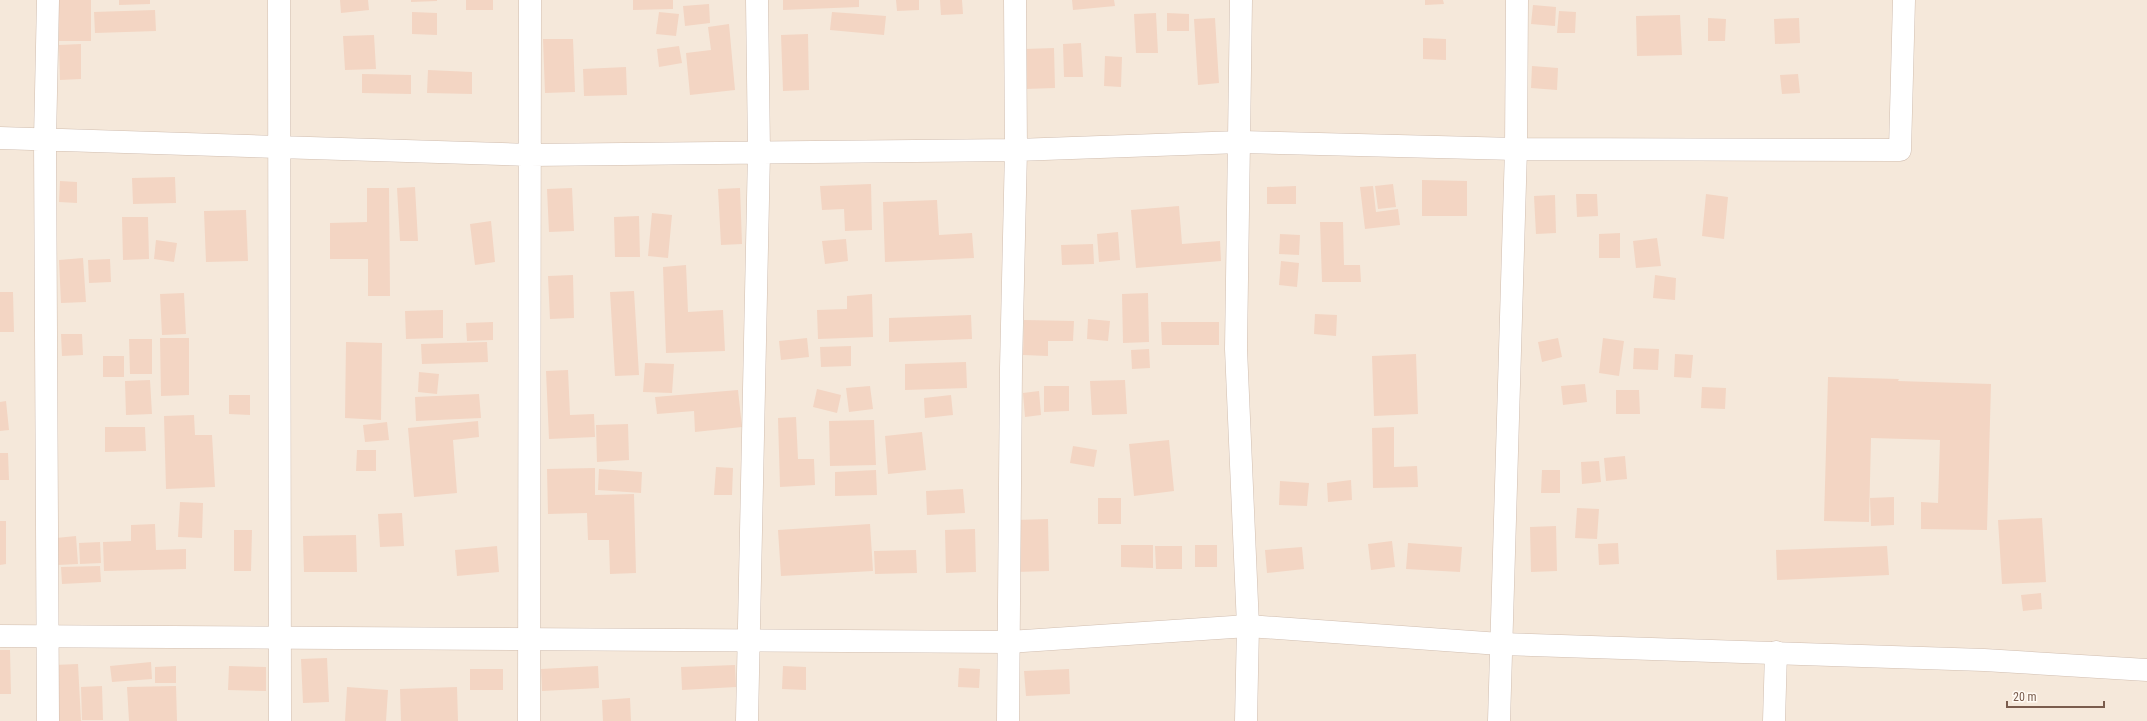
<svg xmlns="http://www.w3.org/2000/svg" width="2147" height="721" font-family="'Roboto Condensed',sans-serif">
  <rect width="100%" height="100%" fill="#fdf6ec"/>
  <!-- residential -->
  <path fill="#f5e8da" d="M0 0H2147V721H0Z"/>
  <!-- building -->
  <path fill="#f3d5c3" d="M59 0H91V41H59Z
    M119 0H150V4L119 5Z
    M340 0H368L369 10 341 13Z
    M411 0H437V1L411 2Z
    M466 0H493V10H466Z
    M633 0H673V9L633 10Z
    M783 0H859V7L783 10Z
    M896 0H919V10L897 11Z
    M940 0H962L963 14 941 15Z
    M1072 0H1114L1115 6 1073 10Z
    M1425 0H1443L1444 4 1425 5Z
    M709 4 710 23 685 26 683 6Z
    M1533 5 1556 7 1555 26 1531 24Z
    M155 10 156 31 95 33 94 12Z
    M1559 11 1576 12 1575 33H1557Z
    M412 12 437 13V35L412 34Z
    M659 12 679 14 676 36 656 34Z
    M832 12 886 16 884 35 830 30Z
    M1156 13 1158 53H1136L1134 14Z
    M1167 13 1189 14V31H1167Z
    M1680 15 1682 55 1637 56 1636 16Z
    M1215 18 1219 83 1198 85 1194 19Z
    M1708 18 1726 19 1725 41H1708Z
    M1799 18 1800 43 1775 44 1774 19Z
    M729 24 735 90 690 95 686 53 711 50 708 27Z
    M808 34 809 90 783 91 781 35Z
    M374 35 376 69 345 70 343 36Z
    M1423 38 1446 39V60L1423 59Z
    M543 39H573L575 92 545 93Z
    M1081 43 1083 77H1064L1063 44Z
    M81 44V79L60 80 59 45Z
    M679 46 682 63 659 67 657 49Z
    M1054 48 1055 88 1025 89 1024 49Z
    M1105 56 1122 57 1121 87 1104 86Z
    M1532 66 1558 68 1557 90 1531 88Z
    M626 67 627 95 584 96 583 69Z
    M428 70 472 72V94L427 93Z
    M362 74 411 75V94L362 93Z
    M1798 74 1800 93 1782 94 1780 75Z
    M175 177 176 203 133 204 132 178Z
    M1422 180 1467 181V216H1422Z
    M60 181 77 182V203L59 202Z
    M871 184 872 230 845 231 844 209 822 210 820 186Z
    M1393 184 1396 207 1378 209 1375 186Z
    M1296 186V204H1267V187Z
    M1373 186 1376 212 1398 209 1400 225 1365 229 1360 187Z
    M415 187 418 241H400L397 188Z
    M367 188H389L390 296H368V259H330V223L367 222Z
    M572 188 574 231 549 232 547 189Z
    M740 188 742 244 721 245 718 189Z
    M1576 194H1597L1598 216 1577 217Z
    M1706 194 1728 197 1724 239 1702 236Z
    M1555 195 1556 233 1536 234 1534 196Z
    M937 200 939 235 972 233 974 258 885 262 883 202Z
    M1179 206 1182 244 1220 241 1221 261 1136 268 1131 210Z
    M246 210 248 261 206 262 204 211Z
    M652 213 672 215 668 258 648 256Z
    M639 216 640 257H615L614 217Z
    M122 217H148L149 259 123 260Z
    M491 221 495 262 475 265 470 224Z
    M1320 222H1343L1344 265H1360L1361 282H1322Z
    M1118 232 1120 260 1099 262 1097 234Z
    M1620 233V258H1599V234Z
    M1280 234 1300 235 1299 255 1279 254Z
    M1657 238 1661 266 1636 268 1633 241Z
    M846 239 848 261 825 264 822 241Z
    M156 240 177 243 174 262 154 259Z
    M1093 244 1094 264 1062 265 1061 245Z
    M83 258 86 302 61 303 59 260Z
    M110 259 111 282 89 283 88 260Z
    M1281 261 1299 263 1297 287 1279 285Z
    M686 265 688 312 723 310 725 351 666 353 663 267Z
    M573 275 574 318 550 319 548 276Z
    M1655 275 1676 278 1675 300 1653 298Z
    M634 291 639 375 615 376 610 292Z
    M0 292H13L14 332H0Z
    M184 293 186 334 162 335 160 294Z
    M1148 293 1149 342 1123 343 1122 294Z
    M872 294 873 337 818 339 817 310 847 309V296Z
    M443 310V338L406 339 405 311Z
    M1315 314 1337 315 1336 336 1314 334Z
    M971 315 972 339 889 342V318Z
    M1088 319 1110 321 1108 341 1087 339Z
    M1024 320 1074 321 1073 341H1048V356L1023 355Z
    M493 322V340L467 341 466 323Z
    M1161 322H1219V345H1162Z
    M61 334H82L83 355 62 356Z
    M160 338H189V395L161 396Z
    M807 338 809 357 781 360 779 341Z
    M1558 338 1562 357 1542 362 1538 342Z
    M1603 338 1624 341 1619 376 1599 373Z
    M129 339H152V374H130Z
    M346 342 382 343 381 420 345 418Z
    M487 342 488 362 422 364 421 344Z
    M851 346V366L821 367 820 347Z
    M1634 348 1659 349 1658 370 1633 369Z
    M1149 349 1150 368 1132 369 1131 350Z
    M1416 354 1418 414 1374 416 1372 356Z
    M1675 354 1693 355 1691 378 1674 377Z
    M103 356H124V377H103Z
    M966 362 967 388 905 390V364Z
    M645 363 674 364 672 393 643 392Z
    M568 370 570 415 594 414 595 437 549 439 546 371Z
    M419 372 439 374 437 394 418 392Z
    M1828 377 1899 379 1898 381 1991 384 1987 530 1921 529V502L1938 503 1940 440 1871 438 1869 522 1824 521Z
    M150 380 152 414 126 415 125 381Z
    M1125 380 1127 414 1092 415 1090 381Z
    M1585 384 1587 402 1563 405 1561 386Z
    M870 386 873 409 849 412 846 388Z
    M1044 386H1069V411L1044 412Z
    M1702 387 1726 388 1725 409 1701 408Z
    M817 389 841 395 837 413 813 407Z
    M738 390 742 427 695 432 694 411 657 414 655 397Z
    M1616 390H1639L1640 414H1616Z
    M1039 391 1041 415 1025 417 1023 393Z
    M479 394 481 418 416 421 415 397Z
    M229 395H250V415L229 414Z
    M951 395 953 415 925 418 924 398Z
    M6 401 9 430 0 431V402Z
    M194 415 195 435H212L215 487 166 489 164 416Z
    M796 417 798 459H814L815 485 780 487 778 418Z
    M874 420 876 465 830 466 829 421Z
    M478 421 479 437 453 440 457 493 414 497 408 428Z
    M387 422 389 440 365 442 363 425Z
    M628 424 629 460 597 462 596 425Z
    M105 427H145L146 451 105 452Z
    M1394 427V467L1417 466 1418 487 1373 488 1372 428Z
    M922 432 926 470 888 474 885 436Z
    M1169 440 1174 491 1134 496 1129 444Z
    M1073 446 1097 450 1094 467 1070 463Z
    M357 450H376V471H356Z
    M0 453H8L9 480H0Z
    M1625 456 1627 479 1606 481 1604 458Z
    M1599 461 1601 482 1582 484 1581 462Z
    M716 467 733 468 732 495H714Z
    M595 468V495L634 494 636 573 610 574 609 540H588L587 513 548 514 547 469Z
    M599 469 642 472 641 493 598 490Z
    M876 470 877 495 835 496V472Z
    M1542 470H1560V493H1541Z
    M1351 480 1352 500 1328 502 1327 483Z
    M1280 481 1309 483 1307 506 1279 505Z
    M963 489 965 513 927 515 926 491Z
    M1894 497V525L1871 526 1870 498Z
    M1098 498H1121V524H1098Z
    M180 502 203 503 202 538 178 537Z
    M1577 508 1599 509 1597 539 1575 538Z
    M402 513 404 546 380 547 378 514Z
    M2042 518 2046 582 2002 584 1998 520Z
    M1048 519 1049 571 1016 572 1015 520Z
    M0 521H6V564L0 565Z
    M155 524 156 550 186 549V569L104 571 103 542 131 541V525Z
    M870 524 873 571 781 576 778 530Z
    M1556 526 1557 571 1531 572 1530 527Z
    M975 529 976 572 946 573 945 530Z
    M234 530H252L251 571H234Z
    M356 535 357 572H304L303 536Z
    M76 536 78 564 58 565 56 538Z
    M1392 541 1395 567 1371 570 1368 544Z
    M100 542 101 563 80 564 79 543Z
    M1408 543 1462 547 1460 572 1406 569Z
    M1618 543 1619 564 1599 565 1598 544Z
    M1121 545H1153V568L1121 567Z
    M1195 545H1217V567H1195Z
    M497 546 499 572 457 576 455 550Z
    M1155 546H1182V569H1156Z
    M1887 546 1889 575 1777 580 1776 550Z
    M1302 547 1304 569 1267 573 1265 550Z
    M916 550 917 573 875 574 874 551Z
    M100 566 101 582 62 584 61 567Z
    M2041 593 2042 609 2023 611 2021 595Z
    M0 650H10L11 694H0Z
    M327 658 329 702 303 703 301 659Z
    M151 662 152 679 112 682 110 666Z
    M78 664 81 721H56L54 665Z
    M735 665 736 687 682 690 681 667Z
    M176 666V683H155V667Z
    M229 666 266 667V691L228 690Z
    M598 666 599 688 542 691 541 669Z
    M783 666 806 667V690L782 689Z
    M959 668 980 669 979 688 958 687Z
    M470 669H503V690H470Z
    M1069 669 1070 694 1026 696 1024 671Z
    M102 686 103 720H82L81 687Z
    M176 686 177 721H129L127 687Z
    M347 687 388 690 386 721H345Z
    M457 687 458 721H401L400 689Z
    M630 698 631 721H603L602 700Z"/>
  <g fill="none" stroke-linecap="round" stroke-linejoin="round">
    <defs>
      <path id="minor" d="M279 0 280 721
        M1241 0 1236 349 1248 626 1246 721
        M0 138 530 155 1016 150 1240 142 1516 149 1900 150 1904 0
        M48 721 45 139 48 0
        M529 721 530 0
        M747 721 759 152 757 0
        M1008 721 1011 368 1016 150 1015 0
        M1499 721 1516 149 1517 0
        M1774 721 1776 652"/>
      <path id="tertiary" d="M0 636 1010 642 1248 626 1500 644 1984 660 2147 670"/>
    </defs>
    <!-- minor casing -->
    <use href="#minor" stroke="#d1beb0" stroke-width="23"/>
    <!-- tertiary casing -->
    <use href="#tertiary" stroke="#d1beb0" stroke-width="23"/>
    <!-- minor -->
    <use href="#minor" stroke="#fff" stroke-width="22"/>
    <!-- tertiary -->
    <use href="#tertiary" stroke="#fff" stroke-width="22"/>
  </g>
  <!-- scale -->
  <path d="M2007 701v6h97v-6" fill="none" stroke="#7a5c4d" stroke-width="2"/>
  <text x="2013" y="701" font-size="12" fill="#7a5c4d" stroke="#fffaf3" stroke-width="3" paint-order="stroke">20 m</text>
</svg>
